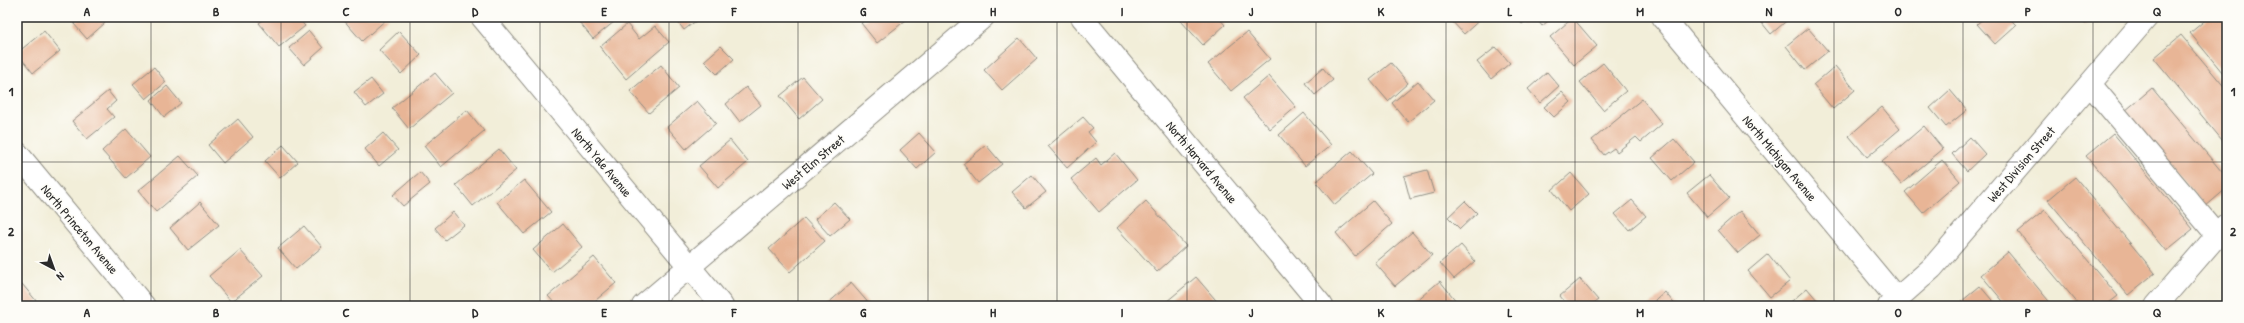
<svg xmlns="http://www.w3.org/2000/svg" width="2244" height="323" font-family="'Patrick Hand',sans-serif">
  <rect width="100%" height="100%" fill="#fdfcf7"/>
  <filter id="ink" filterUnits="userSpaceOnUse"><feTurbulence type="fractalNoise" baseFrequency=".025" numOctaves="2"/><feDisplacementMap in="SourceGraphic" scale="8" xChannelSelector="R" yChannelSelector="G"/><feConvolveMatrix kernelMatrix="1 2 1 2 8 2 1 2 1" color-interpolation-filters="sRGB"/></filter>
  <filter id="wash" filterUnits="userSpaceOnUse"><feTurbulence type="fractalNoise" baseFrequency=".012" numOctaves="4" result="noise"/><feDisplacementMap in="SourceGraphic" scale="16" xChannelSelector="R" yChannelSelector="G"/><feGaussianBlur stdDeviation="0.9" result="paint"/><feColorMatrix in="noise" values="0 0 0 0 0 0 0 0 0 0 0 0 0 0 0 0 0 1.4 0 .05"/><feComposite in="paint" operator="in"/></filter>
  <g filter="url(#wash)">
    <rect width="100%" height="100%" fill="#f2eed9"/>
    <g id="blocks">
      <!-- building -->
      <path fill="#e8b596" d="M81 17H99L105 23 87 39 74 24Z
        M267 17H297L305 26 279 47 259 23Z
        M341 17H389L362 41Z
        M575 17H620L593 39Z
        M674 17H701L684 30Z
        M869 17H904L906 20 877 43 861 23Z
        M1184 17H1218L1225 25 1203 45 1180 20Z
        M1448 17H1483L1464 34Z
        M1516 17H1530L1522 24Z
        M1535 17H1553L1542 26Z
        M1757 17H1791L1771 34Z
        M1821 17H1832L1826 22Z
        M1985 17H2008L2016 25 1995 44 1977 24Z
        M2079 17H2094L2085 24Z
        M2209 17H2222L2227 23V78L2190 33Z
        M1573 18 1597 46 1574 65 1550 37Z
        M627 24 639 39 655 26 669 42 626 79 600 47Z
        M1808 28 1828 51 1805 70 1786 46Z
        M44 31 60 51 33 73 17 53Z
        M309 31 323 48 304 65 289 48Z
        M399 31 421 55 401 74 379 50Z
        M1247 32 1270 59 1231 91 1208 64Z
        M2181 35 2227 90V146L2154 58Z
        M1019 38 1037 59 1002 90 984 70Z
        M721 46 734 59 717 74 704 61Z
        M1496 47 1510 63 1491 79 1477 62Z
        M1391 63 1408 83 1388 101 1370 80Z
        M1603 63 1626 91 1603 110 1580 82Z
        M661 65 679 88 649 113 630 91Z
        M1835 66 1855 90 1833 109 1813 85Z
        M154 67 166 82 146 99 133 84Z
        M1323 68 1333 80 1315 95 1305 83Z
        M1547 72 1559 86 1540 103 1528 89Z
        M435 73 452 93 409 129 392 108Z
        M1269 76 1296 107 1270 129 1243 98Z
        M803 77 822 99 799 119 780 96Z
        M371 79 383 94 366 107 354 92Z
        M1418 81 1434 100 1408 122 1392 103Z
        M167 86 181 103 164 117 151 100Z
        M746 87 761 105 740 122 726 104Z
        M2152 88 2227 178V188L2205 207 2125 111Z
        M1950 90 1967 110 1946 127 1930 108Z
        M108 91 116 101 107 109 114 117 87 139 72 121Z
        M1562 92 1571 102 1554 117 1544 107Z
        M1642 99 1662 124 1641 142 1636 137 1617 152 1614 148 1604 155 1592 140Z
        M697 101 716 123 686 149 667 127Z
        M1882 107 1900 129 1867 157 1849 136Z
        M467 110 484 131 441 167 424 146Z
        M1304 113 1331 145 1305 166 1279 135Z
        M1083 117 1093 128 1088 132 1096 142 1067 168 1048 146Z
        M238 119 253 137 223 163 208 145Z
        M1924 126 1943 149 1901 184 1882 162Z
        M126 129 150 157 126 178 102 151Z
        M383 133 398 150 379 166 365 149Z
        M919 133 936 152 917 169 900 150Z
        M2113 133 2193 229 2166 251 2086 156Z
        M1970 137 1985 154 1967 171 1952 154Z
        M1674 139 1694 162 1672 181 1652 158Z
        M730 140 748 162 718 188 699 166Z
        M283 145 298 162 280 178 265 161Z
        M986 145 1002 164 978 183 963 164Z
        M499 149 516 170 473 206 456 185Z
        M1352 151 1372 174 1335 205 1316 182Z
        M1115 153 1137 180 1099 212 1071 179 1096 158 1101 165Z
        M180 156 198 176 156 212 138 191Z
        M1942 160 1960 181 1923 213 1905 192Z
        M1427 170 1434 193 1410 199 1404 176Z
        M420 172 430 184 403 206 393 195Z
        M1571 173 1589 194 1569 211 1552 190Z
        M1032 175 1046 192 1026 208 1012 192Z
        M1709 175 1729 198 1707 217 1687 193Z
        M2075 177 2155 273 2128 295 2048 200Z
        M524 180 551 212 524 234 497 202Z
        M1632 200 1646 216 1629 230 1615 214Z
        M1146 201 1186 246 1157 272 1117 228Z
        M1373 201 1392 224 1355 256 1336 233Z
        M1465 201 1477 213 1460 229 1448 217Z
        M200 202 219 225 188 250 170 228Z
        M834 202 850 219 830 236 815 219Z
        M2045 210 2118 296 2105 306H2080L2018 232Z
        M1740 211 1760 235 1738 253 1718 230Z
        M453 212 464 225 445 240 435 228Z
        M804 218 825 241 790 272 769 249Z
        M563 224 582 247 552 272 533 250Z
        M304 226 322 247 296 269 278 248Z
        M1412 232 1432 255 1395 286 1375 263Z
        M1461 245 1475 261 1454 279 1440 263Z
        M240 250 263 276 231 302 209 276Z
        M2008 252 2053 306H2007L1981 275Z
        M1768 254 1790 281 1770 297 1748 271Z
        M594 257 616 283 589 306H557L548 296Z
        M1196 277 1221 306H1170L1166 302Z
        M1580 279 1598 300 1590 306H1568L1560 296Z
        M1440 281 1457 302 1452 306H1410Z
        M851 283 871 306H825Z
        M22 284 38 303 35 306H17V287Z
        M1980 286 1997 306H1956Z
        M1807 288 1822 306H1786Z
        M1665 292 1676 306H1649Z"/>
    </g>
  </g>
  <g filter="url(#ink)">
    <use href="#blocks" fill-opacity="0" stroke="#8e8c82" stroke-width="1"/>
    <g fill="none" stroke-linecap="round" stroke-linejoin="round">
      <defs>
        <path id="minor" d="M482 17 722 306
          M1082 17 1322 306
          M1663 17 1897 299
          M2090 84 2217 235
          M17 153 144 306
          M643 306 983 17
          M1889 306 1932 268 2147 17
          M2156 306 2226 225"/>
      </defs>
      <!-- minor casing -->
      <use href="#minor" stroke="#8e8c82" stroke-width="24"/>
      <!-- minor -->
      <use href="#minor" stroke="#fff" stroke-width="22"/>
    </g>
  </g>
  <!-- grid -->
  <path fill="none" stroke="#2b2b2b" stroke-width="1" stroke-opacity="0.55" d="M151 17V306M281 17V306M410 17V306M540 17V306M669 17V306M798 17V306M928 17V306M1057 17V306M1187 17V306M1316 17V306M1446 17V306M1575 17V306M1704 17V306M1834 17V306M1963 17V306M2093 17V306M17 162H2227"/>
  <g text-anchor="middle" stroke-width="3.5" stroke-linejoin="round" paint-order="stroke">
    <!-- street labels -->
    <g font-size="13" fill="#2b2b2b" stroke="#fdfcf7">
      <text transform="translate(1780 158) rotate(50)" y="5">North Michigan Avenue</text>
      <text transform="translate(602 162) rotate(50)" y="5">North Yale Avenue</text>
      <text transform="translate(813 162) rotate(-40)" y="5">West Elm Street</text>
      <text transform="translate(1202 162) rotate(50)" y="5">North Harvard Avenue</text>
      <text transform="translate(2021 164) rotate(-49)" y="5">West Division Street</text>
      <text transform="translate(80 229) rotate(50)" y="5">North Princeton Avenue</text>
    </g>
  </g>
  <!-- margin -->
  <rect width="2244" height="323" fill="none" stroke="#fdfcf7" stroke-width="44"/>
  <!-- north arrow -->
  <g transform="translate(54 269) rotate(139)" stroke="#fdfcf7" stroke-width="3" paint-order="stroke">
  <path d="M0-3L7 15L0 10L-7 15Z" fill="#2b2b2b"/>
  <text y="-6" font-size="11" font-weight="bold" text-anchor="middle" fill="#2b2b2b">N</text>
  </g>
  <rect x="22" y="22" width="2200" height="279" fill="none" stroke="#2b2b2b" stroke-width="1.5"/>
  <g font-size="13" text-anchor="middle" font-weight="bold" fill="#2b2b2b">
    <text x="87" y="16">A</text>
    <text x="216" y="16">B</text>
    <text x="346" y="16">C</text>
    <text x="475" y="16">D</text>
    <text x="604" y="16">E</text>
    <text x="734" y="16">F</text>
    <text x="863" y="16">G</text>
    <text x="993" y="16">H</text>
    <text x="1122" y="16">I</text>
    <text x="1251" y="16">J</text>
    <text x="1381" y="16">K</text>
    <text x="1510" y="16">L</text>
    <text x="1640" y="16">M</text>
    <text x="1769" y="16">N</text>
    <text x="1898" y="16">O</text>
    <text x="2028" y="16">P</text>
    <text x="2157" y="16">Q</text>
    <text x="11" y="96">1</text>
    <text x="2233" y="96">1</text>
    <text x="11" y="236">2</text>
    <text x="2233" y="236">2</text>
    <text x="87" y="317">A</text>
    <text x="216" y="317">B</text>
    <text x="346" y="317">C</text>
    <text x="475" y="317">D</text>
    <text x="604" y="317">E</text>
    <text x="734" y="317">F</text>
    <text x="863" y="317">G</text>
    <text x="993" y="317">H</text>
    <text x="1122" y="317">I</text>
    <text x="1251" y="317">J</text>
    <text x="1381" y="317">K</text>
    <text x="1510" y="317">L</text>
    <text x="1640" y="317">M</text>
    <text x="1769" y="317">N</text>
    <text x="1898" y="317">O</text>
    <text x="2028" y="317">P</text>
    <text x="2157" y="317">Q</text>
  </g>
</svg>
